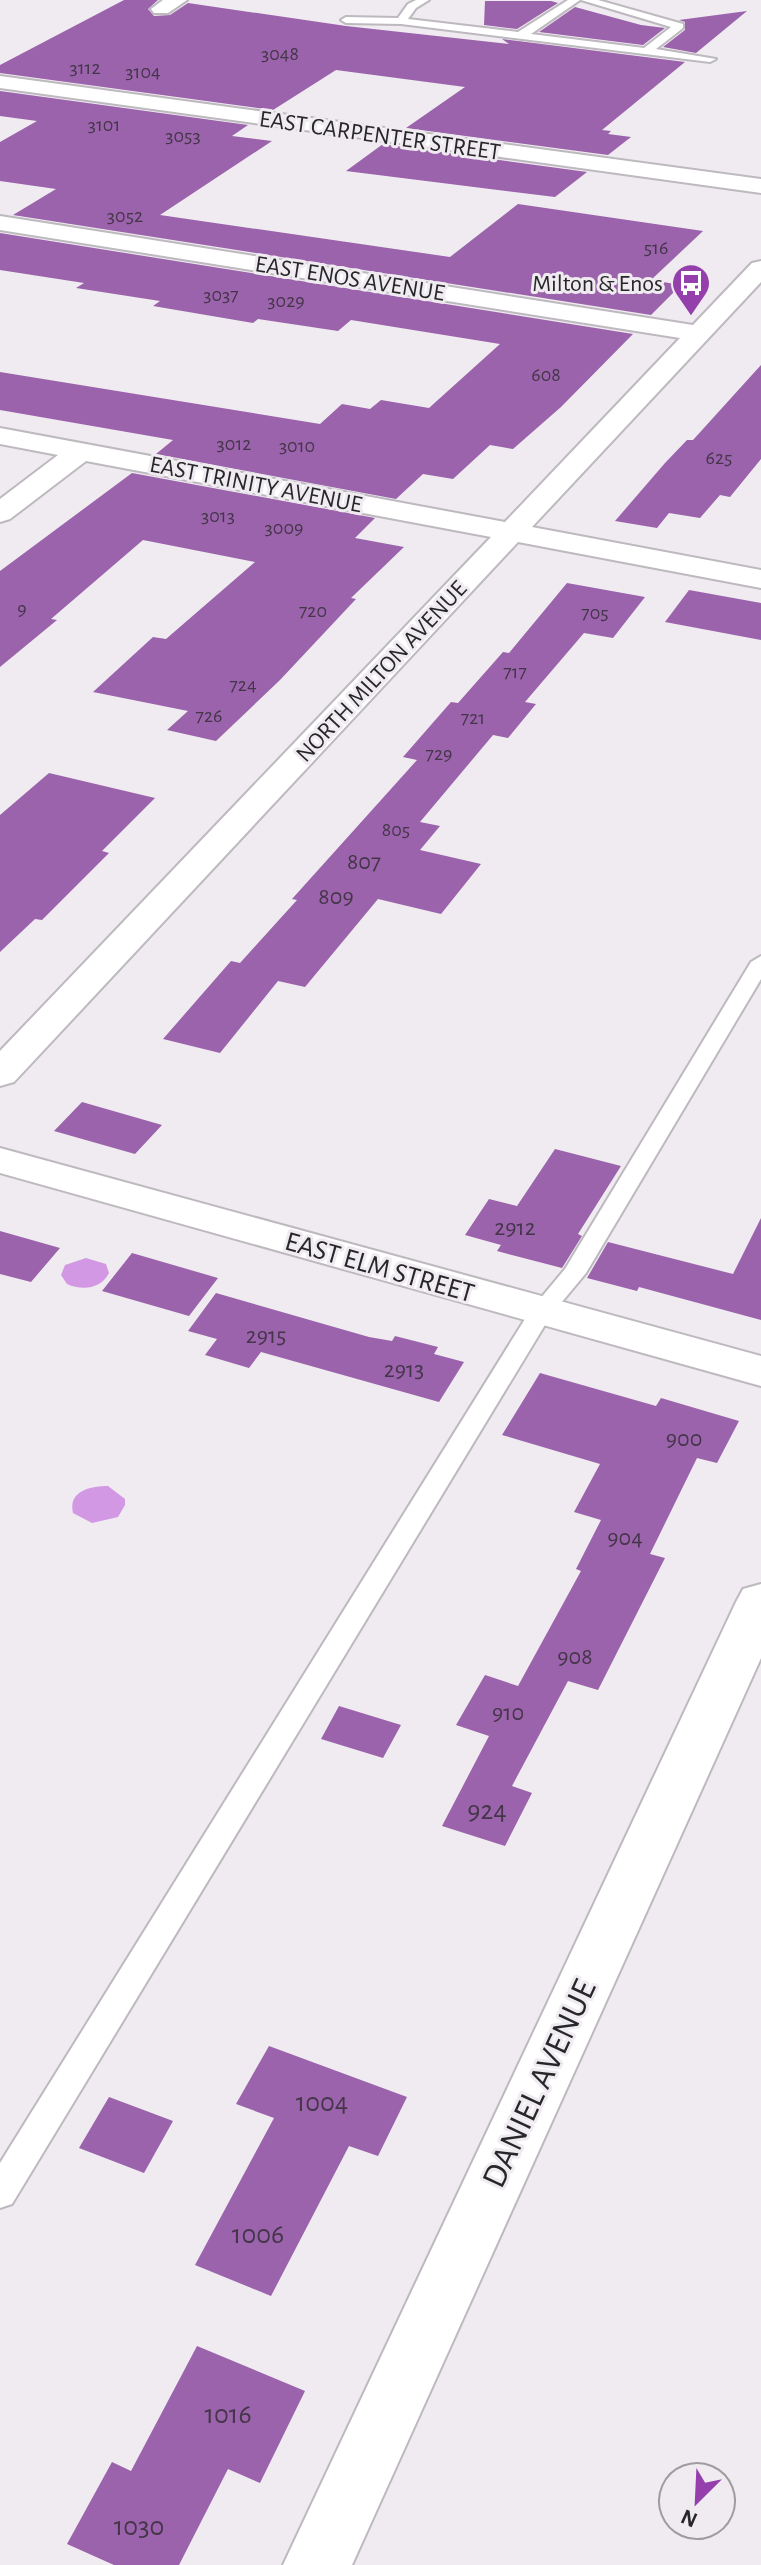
<svg xmlns="http://www.w3.org/2000/svg" width="761" height="2565" font-family="'Alegreya Sans',sans-serif">
  <rect width="100%" height="100%" fill="#efebf0"/>
  <!-- water -->
  <path fill="#d298e4" d="M86 1258 106 1264 109 1273C101 1289 82 1291 67 1284L61 1275 65 1265Z
    M108 1486 125 1499V1505L118 1517 92 1523 73 1513C68 1491 90 1486 108 1486Z"/>
  <!-- building -->
  <path fill="#9b63ab" d="M124 0H158L148 9 154 16 170 15 188 3 346 26 509 44 502 39 685 62 602 130 611 131 608 134 631 137 608 155 406 128 465 87 336 70 273 110 0 73V65Z
    M485 1H551L558 3 517 29 484 25Z
    M575 7 641 25 665 28 643 45 539 32Z
    M747 11 696 53 663 47 685 30V22L679 20Z
    M0 91 248 125 232 136 272 141 160 215 450 257 518 204 703 231 651 280 681 285 651 315 13 215 56 189 0 181V142L37 121 0 116Z
    M383 144 587 172 555 197 346 171Z
    M0 233 633 334 561 407 513 449 490 445 453 479 423 474 396 499 156 454 173 440 0 410V372L320 424 342 404 370 409 381 400 429 408 500 344 351 320 338 331 258 319 253 323 153 306 160 301 76 288 84 283 0 270Z
    M761 365V459L730 497 720 495 700 518 669 513 657 528 615 521 665 463 687 440H693Z
    M132 473 375 518 355 538 404 547 351 598 356 599 280 680 216 741 167 730 188 711 93 692 153 637 166 639 255 562 143 540 51 619 57 620 0 667V571Z
    M567 583 645 597 613 638 584 633 525 702 536 704 508 738 493 735 420 822 440 826 420 850 481 864 441 914 378 899 305 987 278 981 220 1053 163 1039 231 961 240 963 297 900 292 899 417 760 403 757 451 702 458 703 503 652 509 653Z
    M689 590 761 603V640L665 622Z
    M49 773 155 798 102 851 109 853 42 920 35 919 0 952V815Z
    M82 1102 162 1125 135 1154 54 1131Z
    M555 1149 621 1166 578 1234 582 1236 562 1268 497 1251 501 1245 465 1235 489 1199 517 1206Z
    M761 1218V1320L639 1287 637 1291 587 1278 608 1242 733 1274Z
    M0 1231 60 1248 31 1282 0 1274Z
    M132 1253 218 1278 189 1316 102 1291Z
    M216 1293 369 1337 392 1341 395 1336 438 1347 434 1354 464 1362 439 1402 261 1352 249 1368 205 1355 217 1339 188 1331Z
    M540 1373 656 1406 661 1398 739 1421 717 1463 697 1458 650 1554 665 1558 598 1690 568 1681 512 1786 532 1793 505 1846 442 1826 489 1736 456 1725 485 1675 518 1686 581 1571 576 1569 601 1520 574 1512 600 1464 502 1435Z
    M339 1706 401 1725 383 1758 321 1739Z
    M269 2046 407 2097 378 2156 349 2146 271 2296 195 2265 274 2118 236 2104Z
    M109 2097 173 2121 144 2173 79 2148Z
    M197 2346 305 2391 260 2483 228 2469 179 2565H114L67 2544 112 2462 131 2471Z"/>
  <g fill="none" stroke-linecap="round" stroke-linejoin="round">
    <defs>
      <path id="service" d="M416 0H429L416 8 408 19 518 32 568 0H580L531 34 644 48 671 27 581 0H598L683 24V28L656 49 716 59 710 62 401 24 346 23 341 20 346 17 398 18 408 4Z
        M761 956V979L586 1273 551 1315 12 2204 0 2208V2163L530 1311 565 1269 751 962Z"/>
      <path id="minor" d="M163 0H187L168 13H154L151 9Z
        M0 76 761 179V193L0 88Z
        M0 216 693 325 752 263 761 261V282L532 527 761 570V588L518 542 14 1082 0 1086V1051L491 537 86 461 10 519 0 522V499L58 455 0 444V428L505 522 680 338 0 230Z
        M0 1148 761 1356V1386L0 1173Z
        M761 1584V1658L352 2565H283L736 1602 743 1589Z"/>
    </defs>
    <!-- service casing -->
    <use href="#service" stroke="#bdb9bf" stroke-width="4"/>
    <!-- minor casing -->
    <use href="#minor" stroke="#bdb9bf" stroke-width="4"/>
    <!-- service -->
    <use href="#service" fill="#fff" fill-rule="evenodd"/>
    <!-- minor -->
    <use href="#minor" fill="#fff" fill-rule="evenodd"/>
  </g>
  <!-- icons -->
  <defs>
    <symbol id="bus-pin" viewBox="-11 -11 22 30"><path d="M0 17L-7.5 6A9.5 9.5 0 1 1 7.5 6Z" fill="#943fac" stroke="#efebf0"/><path d="M-5-6H5V4H4V6H2V4H-2V6H-4V4H-5ZM-3.5-4V0h7V-4ZM-3.5 1.2v1.5H-2V1.2ZM2 1.2v1.5H3.5V1.2Z" fill="#fff"/></symbol>
  </defs>
  <g fill-rule="evenodd">
    <use href="#bus-pin" x="669" y="261" width="44" height="60"/>
  </g>
  <g text-anchor="middle" stroke-width="6" stroke-linejoin="round" paint-order="stroke">
    <!-- far-number labels -->
    <g font-size="20" fill="#443549">
      <text x="280" y="60">3048</text>
      <text x="85" y="74">3112</text>
      <text x="143" y="78">3104</text>
      <text x="104" y="131">3101</text>
      <text x="183" y="142">3053</text>
      <text x="125" y="222">3052</text>
      <text x="656" y="254">516</text>
      <text x="221" y="301">3037</text>
      <text x="286" y="307">3029</text>
      <text x="546" y="381">608</text>
      <text x="234" y="450">3012</text>
      <text x="297" y="452">3010</text>
      <text x="719" y="464">625</text>
      <text x="218" y="522">3013</text>
      <text x="284" y="534">3009</text>
      <text x="22" y="615">9</text>
      <text x="313" y="617">720</text>
      <text x="595" y="619">705</text>
      <text x="515" y="678">717</text>
      <text x="243" y="691">724</text>
      <text x="209" y="722">726</text>
      <text x="473" y="724">721</text>
      <text x="439" y="760">729</text>
      <text x="396" y="836">805</text>
    </g>
    <!-- far-street labels -->
    <g font-size="24" fill="#272628" stroke="#efebf0">
      <text transform="translate(380 135) rotate(8)" y="8">EAST CARPENTER STREET</text>
      <text transform="translate(350 278) rotate(9)" y="8">EAST ENOS AVENUE</text>
      <text transform="translate(256 484) rotate(11)" y="8">EAST TRINITY AVENUE</text>
      <text transform="translate(381 671) rotate(-47)" y="8">NORTH MILTON AVENUE</text>
    </g>
    <!-- far-poi labels -->
    <g font-size="24" fill="#272628" stroke="#efebf0" text-anchor="end">
      <text x="663" y="291">Milton &amp; Enos</text>
    </g>
    <!-- number labels -->
    <g font-size="24" fill="#443549">
      <text x="364" y="869">807</text>
      <text x="336" y="904">809</text>
      <text x="515" y="1235">2912</text>
      <text x="266" y="1343">2915</text>
      <text x="404" y="1377">2913</text>
      <text x="684" y="1446">900</text>
      <text x="625" y="1545">904</text>
      <text x="575" y="1664">908</text>
      <text x="508" y="1720">910</text>
    </g>
    <!-- street labels -->
    <g font-size="28" fill="#272628" stroke="#efebf0">
      <text transform="translate(380 1266) rotate(16)" y="10">EAST ELM STREET</text>
    </g>
    <!-- near-number labels -->
    <g font-size="28" fill="#443549">
      <text x="487" y="1819">924</text>
      <text x="322" y="2111">1004</text>
      <text x="258" y="2243">1006</text>
      <text x="228" y="2423">1016</text>
      <text x="139" y="2535">1030</text>
    </g>
    <!-- near-street labels -->
    <g font-size="34" fill="#272628" stroke="#efebf0">
      <text transform="translate(538 2083) rotate(-65)" y="12">DANIEL AVENUE</text>
    </g>
  </g>
  <!-- north arrow -->
  <g transform="translate(697 2501) rotate(204)"><circle r="38" fill="#efebf0" stroke="#9f9ca0" stroke-width="2"/>
  <path d="M0-6L14 30L0 20L-14 30Z" fill="#943fac"/>
  <text y="-12" font-size="22" font-weight="bold" text-anchor="middle" fill="#272628">N</text>
  </g>
</svg>
